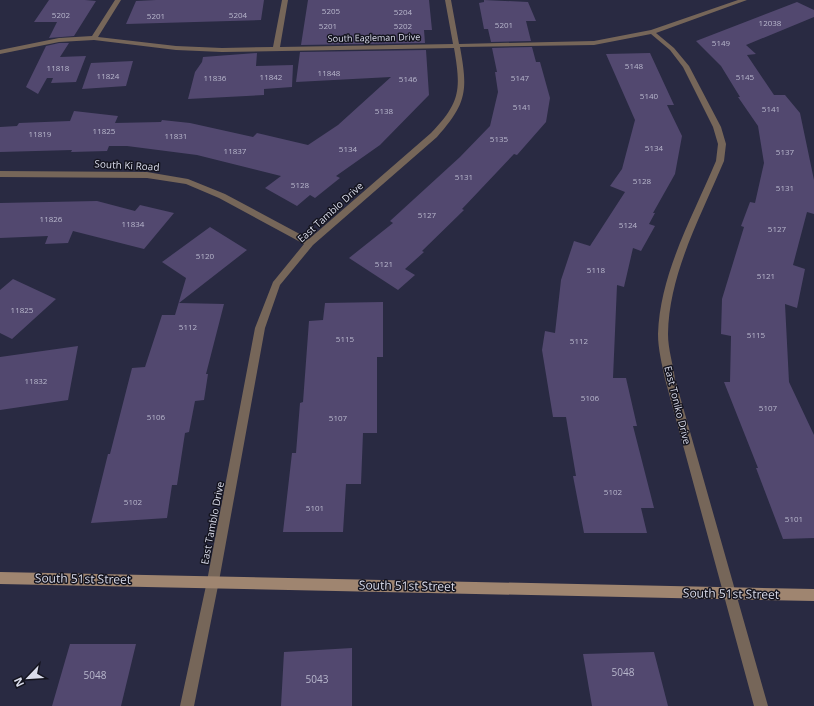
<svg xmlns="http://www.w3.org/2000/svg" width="814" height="706" font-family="'Open Sans',sans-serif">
  <rect width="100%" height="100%" fill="#292a42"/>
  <!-- building -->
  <path fill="#52486f" d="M49 0H85L96 1 74 36 49 38 57 22H34Z
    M156 0H264L261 20 126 24 136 1Z
    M308 0H429L432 30H424L425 43 301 45Z
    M484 0 528 2 536 21H526L531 41 491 42 488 29H484L479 3 484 2Z
    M797 2 814 10V17L746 45 756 54 747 55 774 95H785L800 113 814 180V214L807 212 793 265 805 269 797 308 785 304 789 382 814 435V538L783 539 756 468H758L724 382H730L731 336 721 334 722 299 744 227 741 226 750 202 755 203 764 163 758 126 738 97H740L721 66 696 41Z
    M59 43H69L60 57 86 56 76 82 51 83 53 78H47L38 94 26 87 46 46Z
    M532 47 536 62H540L550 98 546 122 517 155 514 154 462 209 464 210 422 251 424 252 405 269 415 275 398 290 349 258 393 223 390 221 460 157 490 126 498 92 495 72H497L492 48Z
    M426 50 429 95 380 145 336 176 340 178 315 198 310 195 297 206 265 188 281 176 197 155 127 146H109L107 151 71 152 72 150 0 152V127L17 126 19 123 70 121 74 111 118 116 115 123 161 122 162 120 190 123 253 137 257 133 308 145 338 125 391 77 296 82 300 52Z
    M257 53 256 66 293 65 292 87 264 89V95L188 99 195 72 202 62 203 57Z
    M650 53 674 105H667L682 136 675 174 653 213H655L649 224 655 226 641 251 633 248 624 287 617 285 613 378H626L637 426H633L654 508H641L647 533H584L573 476H576L566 417H553L542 350 545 331 555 333 561 280 574 241 590 246 625 192 610 186 622 169 635 120 606 54Z
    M133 61 126 86 82 89 91 63Z
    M97 201 135 211 140 205 174 213 144 249 73 231 68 243 45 244 48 236 0 238V203Z
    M210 227 247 250 179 303 224 304 206 374H208L204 400 195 401 189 432 185 433 177 485H172L167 518 91 523 108 454H110L132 368 145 367 162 315H175L186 278 162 262Z
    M13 279 56 299 12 339 0 333V290Z
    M383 302V357H377V433H363L361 484H346L343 532H283L292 453H296L300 403 303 402 309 321 323 320 325 303Z
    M78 346 68 400 0 410V357Z
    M70 644H136L121 706H52Z
    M352 648V706H281L284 652Z
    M654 652 668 706H592L583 654Z"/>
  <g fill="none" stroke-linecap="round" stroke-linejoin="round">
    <!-- street -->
    <path fill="#766659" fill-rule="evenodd" d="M115 0H121L98 37 176 46 222 48 273 47 282 0H288L280 47 453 44 445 0H451L459 44 594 41 651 30 738 0H747L656 33 674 48 689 66 721 127 726 144 724 161C701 216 669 273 668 334 668 349 673 364 675 379L768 706H754L665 379C662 364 658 349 658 334 660 273 693 216 716 161L718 144 713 127 683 67 670 50 651 34 594 45 460 47C468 91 467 103 437 137L313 245 280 285 265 328 219 581 194 706H180L207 581 255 328 273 282 304 244 219 198 186 184 147 178 0 177V171L147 172 188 179 225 194 309 239 431 133C461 102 461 89 454 48L222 52 176 50 94 40 59 42 0 54V50L59 38 92 36Z"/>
    <!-- secondary -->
    <path fill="#9f8570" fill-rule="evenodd" d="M0 572 814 589V601L0 584Z"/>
  </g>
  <g text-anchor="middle" stroke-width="3" stroke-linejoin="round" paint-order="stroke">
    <!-- number labels -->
    <g font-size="8" fill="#b8b7cc">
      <text x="331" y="14">5205</text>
      <text x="403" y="15">5204</text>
      <text x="61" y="18">5202</text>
      <text x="238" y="18">5204</text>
      <text x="156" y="19">5201</text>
      <text x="770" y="26">12038</text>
      <text x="504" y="28">5201</text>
      <text x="328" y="29">5201</text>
      <text x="403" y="29">5202</text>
      <text x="721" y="46">5149</text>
      <text x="634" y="69">5148</text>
      <text x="58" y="71">11818</text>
      <text x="329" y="76">11848</text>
      <text x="108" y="79">11824</text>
      <text x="271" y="80">11842</text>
      <text x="745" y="80">5145</text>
      <text x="215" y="81">11836</text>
      <text x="520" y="81">5147</text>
      <text x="408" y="82">5146</text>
      <text x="649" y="99">5140</text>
      <text x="522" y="110">5141</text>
      <text x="771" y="112">5141</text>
      <text x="384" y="114">5138</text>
      <text x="104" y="134">11825</text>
      <text x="40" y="137">11819</text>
      <text x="176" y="139">11831</text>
      <text x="499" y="142">5135</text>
      <text x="654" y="151">5134</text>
      <text x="348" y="152">5134</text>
      <text x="235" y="154">11837</text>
      <text x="785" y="155">5137</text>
      <text x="464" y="180">5131</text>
      <text x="642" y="184">5128</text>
      <text x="300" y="188">5128</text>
      <text x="785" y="191">5131</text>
      <text x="427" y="218">5127</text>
      <text x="51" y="222">11826</text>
      <text x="133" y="227">11834</text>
      <text x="628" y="228">5124</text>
      <text x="777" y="232">5127</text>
      <text x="205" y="259">5120</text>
      <text x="384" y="267">5121</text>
      <text x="596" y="273">5118</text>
      <text x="766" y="279">5121</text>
      <text x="22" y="313">11825</text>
      <text x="188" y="330">5112</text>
      <text x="756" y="338">5115</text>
      <text x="345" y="342">5115</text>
      <text x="579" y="344">5112</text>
      <text x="36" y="384">11832</text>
      <text x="590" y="401">5106</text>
      <text x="768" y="411">5107</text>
      <text x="156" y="420">5106</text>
      <text x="338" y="421">5107</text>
      <text x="613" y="495">5102</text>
      <text x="133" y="505">5102</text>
      <text x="315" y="511">5101</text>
      <text x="794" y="522">5101</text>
    </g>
    <!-- far-street labels -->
    <g font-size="9" fill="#dadceb" stroke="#14141f">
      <text transform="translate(374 38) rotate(-1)" y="3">South Eagleman Drive</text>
    </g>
    <!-- street labels -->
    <g font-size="10" fill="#dadceb" stroke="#14141f">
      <text transform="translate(127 165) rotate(3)" y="4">South Ki Road</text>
      <text transform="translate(330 212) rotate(-42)" y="4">East Tamblo Drive</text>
      <text transform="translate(678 405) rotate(76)" y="4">East Toniko Drive</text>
      <text transform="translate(212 523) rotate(-79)" y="4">East Tamblo Drive</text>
    </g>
    <!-- near-number labels -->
    <g font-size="10" fill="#b8b7cc">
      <text x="623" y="676">5048</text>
      <text x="95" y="679">5048</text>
      <text x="317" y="683">5043</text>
    </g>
    <!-- near-street labels -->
    <g font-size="12" fill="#dadceb" stroke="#14141f">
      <text transform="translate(83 579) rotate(1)" y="4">South 51st Street</text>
      <text transform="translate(407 586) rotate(1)" y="4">South 51st Street</text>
      <text transform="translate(731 594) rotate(1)" y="4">South 51st Street</text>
    </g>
  </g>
  <!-- north arrow -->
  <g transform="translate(28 678) rotate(245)" stroke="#14141f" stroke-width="3" paint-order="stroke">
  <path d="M0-3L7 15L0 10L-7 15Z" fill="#dadceb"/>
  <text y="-6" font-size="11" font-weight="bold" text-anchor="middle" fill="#dadceb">N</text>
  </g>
</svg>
